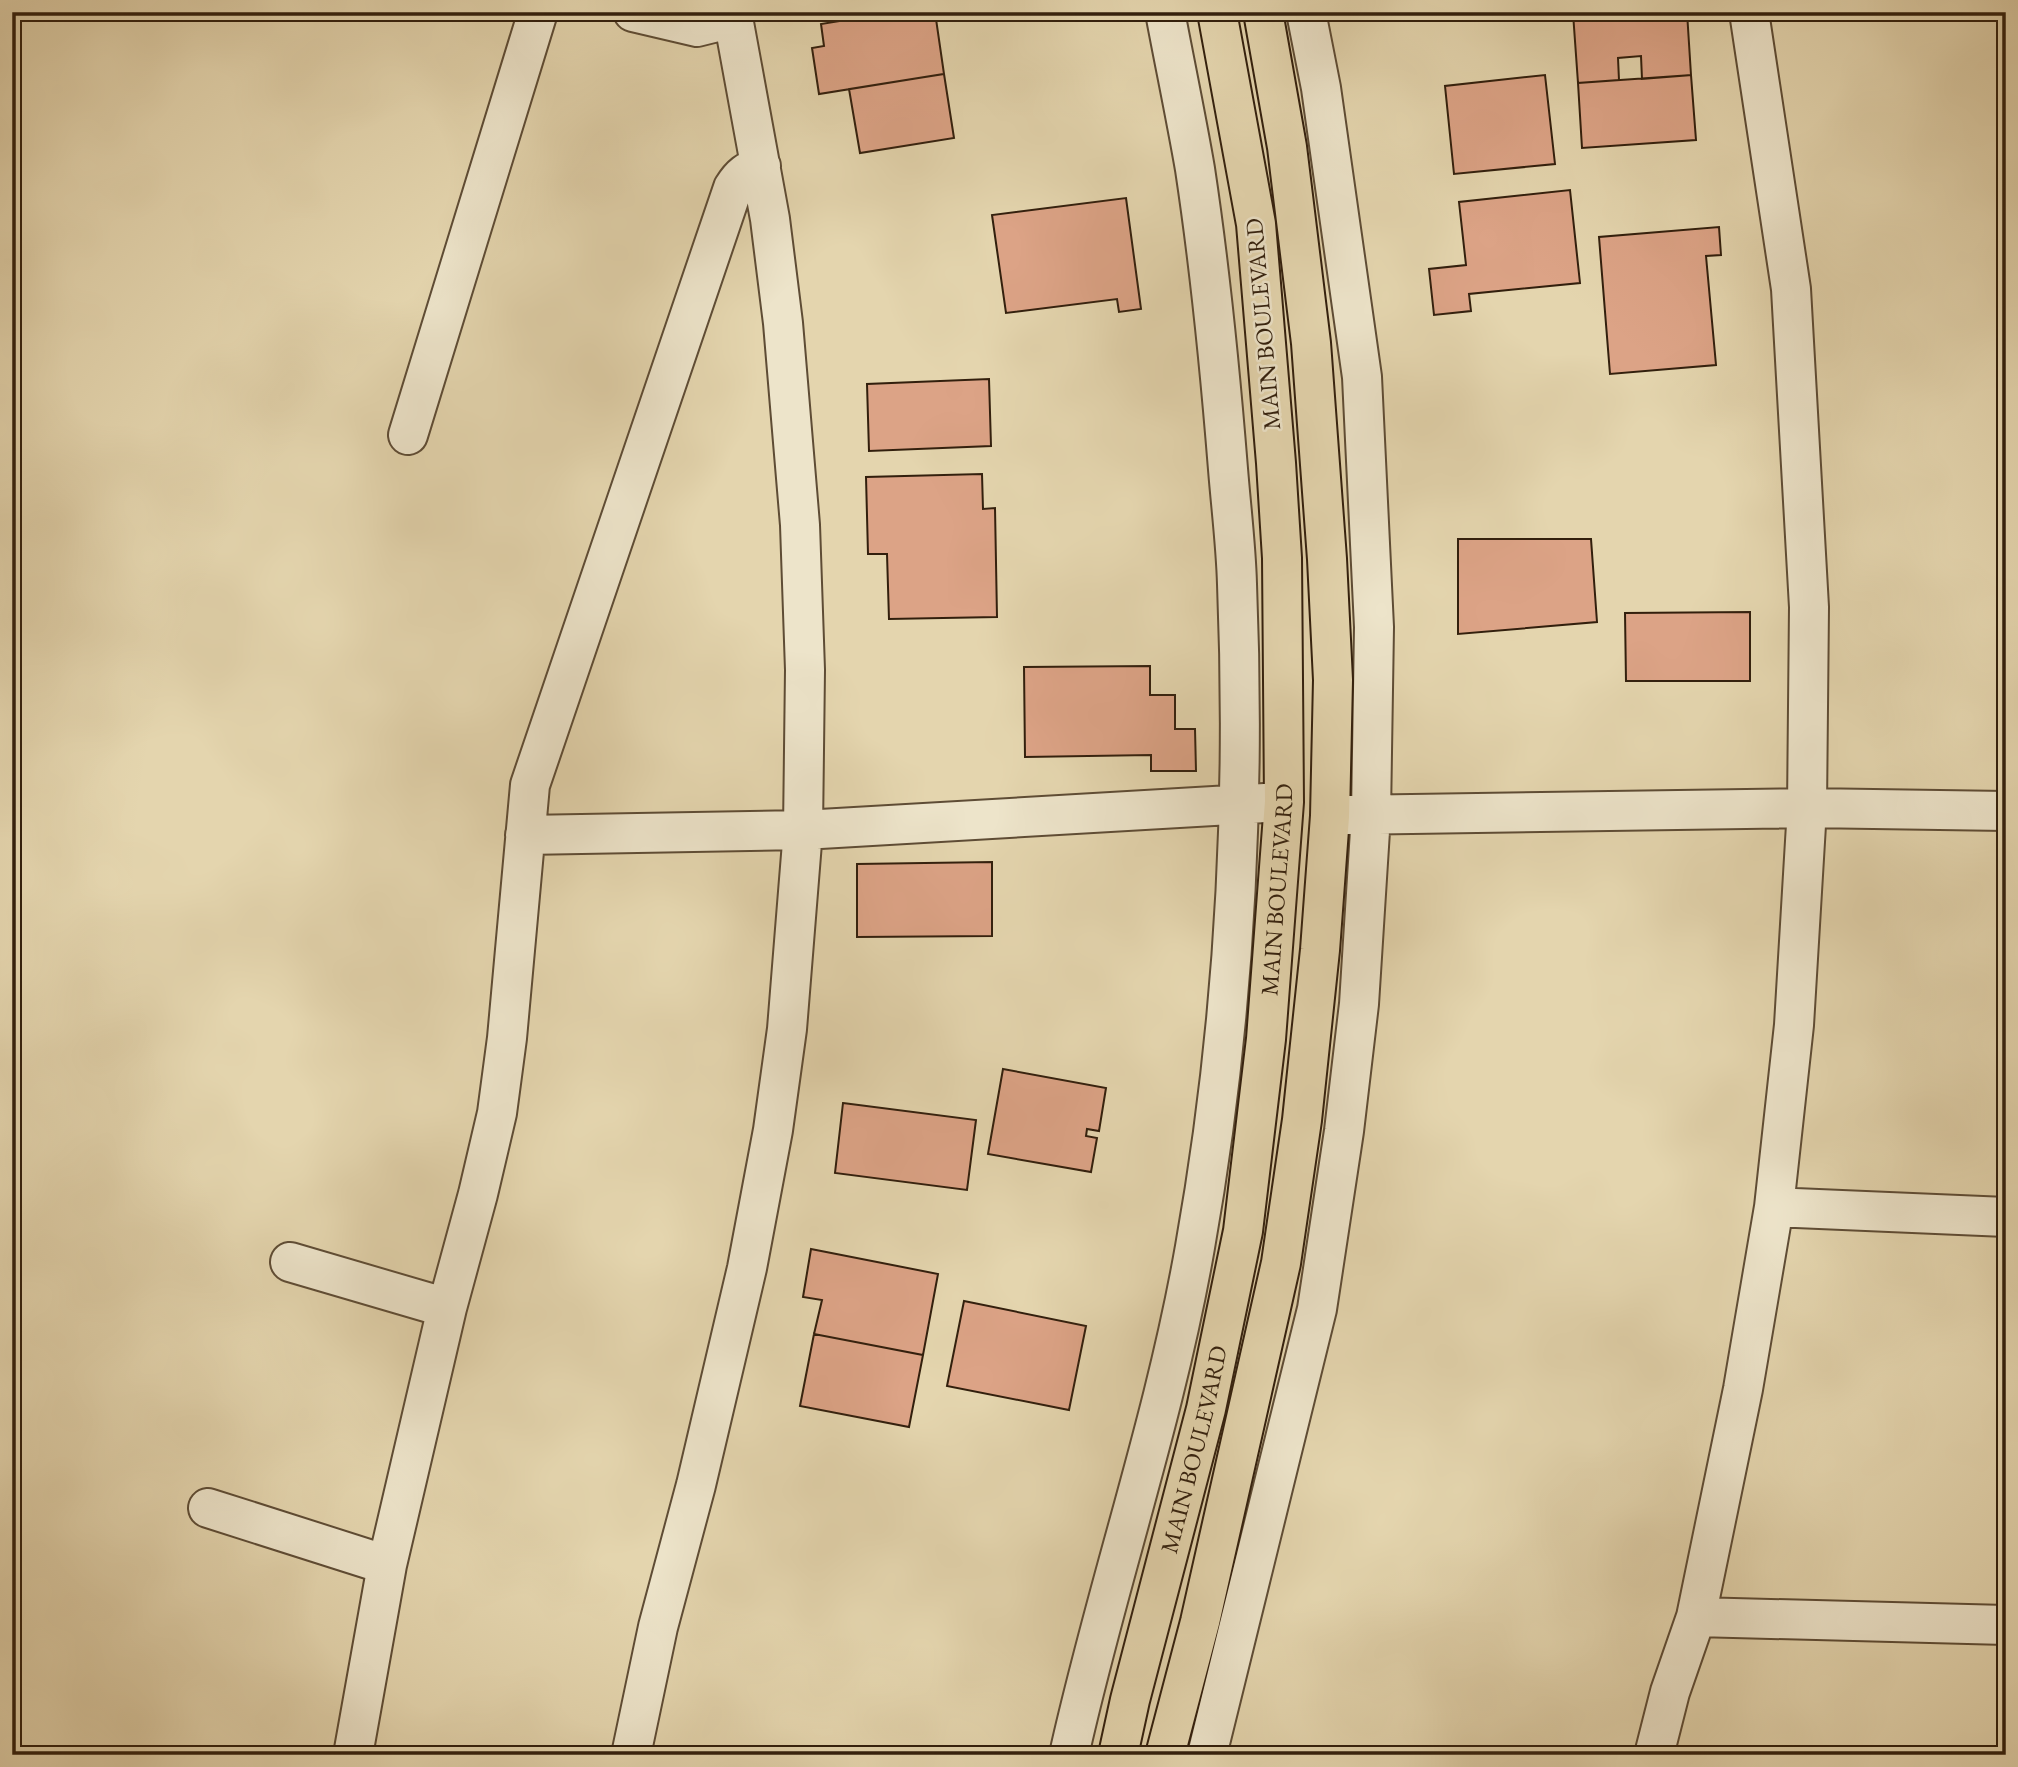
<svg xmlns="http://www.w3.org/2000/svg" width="2018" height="1767" font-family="'EB Garamond',serif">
  <rect width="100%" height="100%" fill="#e4d5ae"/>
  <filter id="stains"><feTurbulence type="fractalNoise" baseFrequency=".00286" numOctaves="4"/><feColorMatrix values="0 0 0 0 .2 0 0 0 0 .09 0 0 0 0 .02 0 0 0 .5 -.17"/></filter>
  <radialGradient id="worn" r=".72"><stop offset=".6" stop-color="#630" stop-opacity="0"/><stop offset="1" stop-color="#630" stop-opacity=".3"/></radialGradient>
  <!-- building -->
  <path fill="#dca386" stroke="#321f0d" stroke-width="2" d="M895 12H935L944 74 819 94 812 48 824 46 821 24Z
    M1687 12 1691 75 1642 79 1641 56 1618 58 1619 80 1578 83 1573 13Z
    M944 74 954 138 860 153 849 89Z
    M1545 75 1555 164 1454 174 1445 86Z
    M1691 75 1696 140 1582 148 1578 83Z
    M1570 190 1580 283 1469 294 1471 311 1434 315 1429 269 1466 265 1459 202Z
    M1126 198 1141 309 1119 312 1117 299 1006 313 992 215Z
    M1719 227 1721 255 1706 256 1716 365 1610 374 1599 237Z
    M989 379 991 446 869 451 867 384Z
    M982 474 983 509 995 508 997 617 889 619 887 554H868L866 477Z
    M1458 539H1591L1597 622 1458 634Z
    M1750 612V681H1626L1625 613Z
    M1150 666V695H1175V729H1195L1196 771H1151V755L1025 757 1024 667Z
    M992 862V936L857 937V864Z
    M1003 1069 1106 1088 1099 1131 1087 1129 1086 1136 1097 1138 1091 1172 988 1154Z
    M843 1103 976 1120 967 1190 835 1173Z
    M811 1249 938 1274 923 1355 814 1334 822 1300 803 1297Z
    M964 1301 1086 1326 1069 1410 947 1386Z
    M814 1334 923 1355 909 1427 800 1406Z"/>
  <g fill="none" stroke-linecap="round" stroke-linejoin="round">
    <defs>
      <path id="minor" d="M633 12 697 27 733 18
        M408 435 538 12
        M1346 815 1807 808 2006 811
        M525 835 803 830 1265 803
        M1774 1207 2006 1217
        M290 1262 447 1308
        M208 1508 387 1565
        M1696 1617 2006 1625
        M353 1755 387 1565 447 1308 478 1194 497 1113 507 1038 530 785 733 188C741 175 747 171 761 166
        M631 1755 658 1627 696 1485 747 1268 773 1130 787 1029 803 830 805 670 800 525 783 323 770 219 732 12
        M1069 1755C1107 1584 1165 1419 1195 1247 1234 1029 1246 805 1237 584 1236 546 1231 507 1228 469 1220 369 1210 268 1195 169 1186 117 1175 65 1165 12
        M1207 1755 1317 1309 1344 1131 1359 1004 1371 815 1374 627 1362 377 1321 88 1306 12
        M1654 1755 1670 1692 1696 1617 1743 1389 1774 1207 1794 1025 1807 808 1809 607 1791 289 1749 12"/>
      <g id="major">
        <path id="s1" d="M1118 1755 1130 1700 1206 1409 1243 1231 1266 1039 1284 802 1282 558 1276 463 1256 224 1217 12"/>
        <path d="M1165 1755 1200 1622 1281 1263 1302 1120 1320 950 1330 816 1333 680 1327 559 1311 343 1287 147 1263 12"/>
      </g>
    </defs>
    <!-- minor casing -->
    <use href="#minor" stroke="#5e4c35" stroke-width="42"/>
    <!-- major casing -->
    <use href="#major" stroke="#321f0d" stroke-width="42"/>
    <!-- minor -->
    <use href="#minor" stroke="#ede4ca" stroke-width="38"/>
    <!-- major -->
    <use href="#major" stroke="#e4d5ae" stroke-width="38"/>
  </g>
  <g text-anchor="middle" stroke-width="5" stroke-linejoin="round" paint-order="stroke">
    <!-- street labels -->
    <g font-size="24" fill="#321f0d" stroke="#ede4ca">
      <text transform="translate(1263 324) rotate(-95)" y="8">MAIN BOULEVARD</text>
      <text dy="8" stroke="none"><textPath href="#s1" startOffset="882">MAIN BOULEVARD</textPath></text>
      <text dy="8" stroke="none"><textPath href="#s1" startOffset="315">MAIN BOULEVARD</textPath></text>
    </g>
  </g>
  <!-- margin -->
  <rect width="2018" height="1767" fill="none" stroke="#e4d5ae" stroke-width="42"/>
  <rect x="14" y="14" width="1990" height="1739" fill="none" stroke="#321f0d" stroke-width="3.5"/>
  <rect x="21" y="21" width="1976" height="1725" fill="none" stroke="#321f0d" stroke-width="2"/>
  <rect width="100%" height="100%" filter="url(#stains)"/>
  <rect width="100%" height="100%" fill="url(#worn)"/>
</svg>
